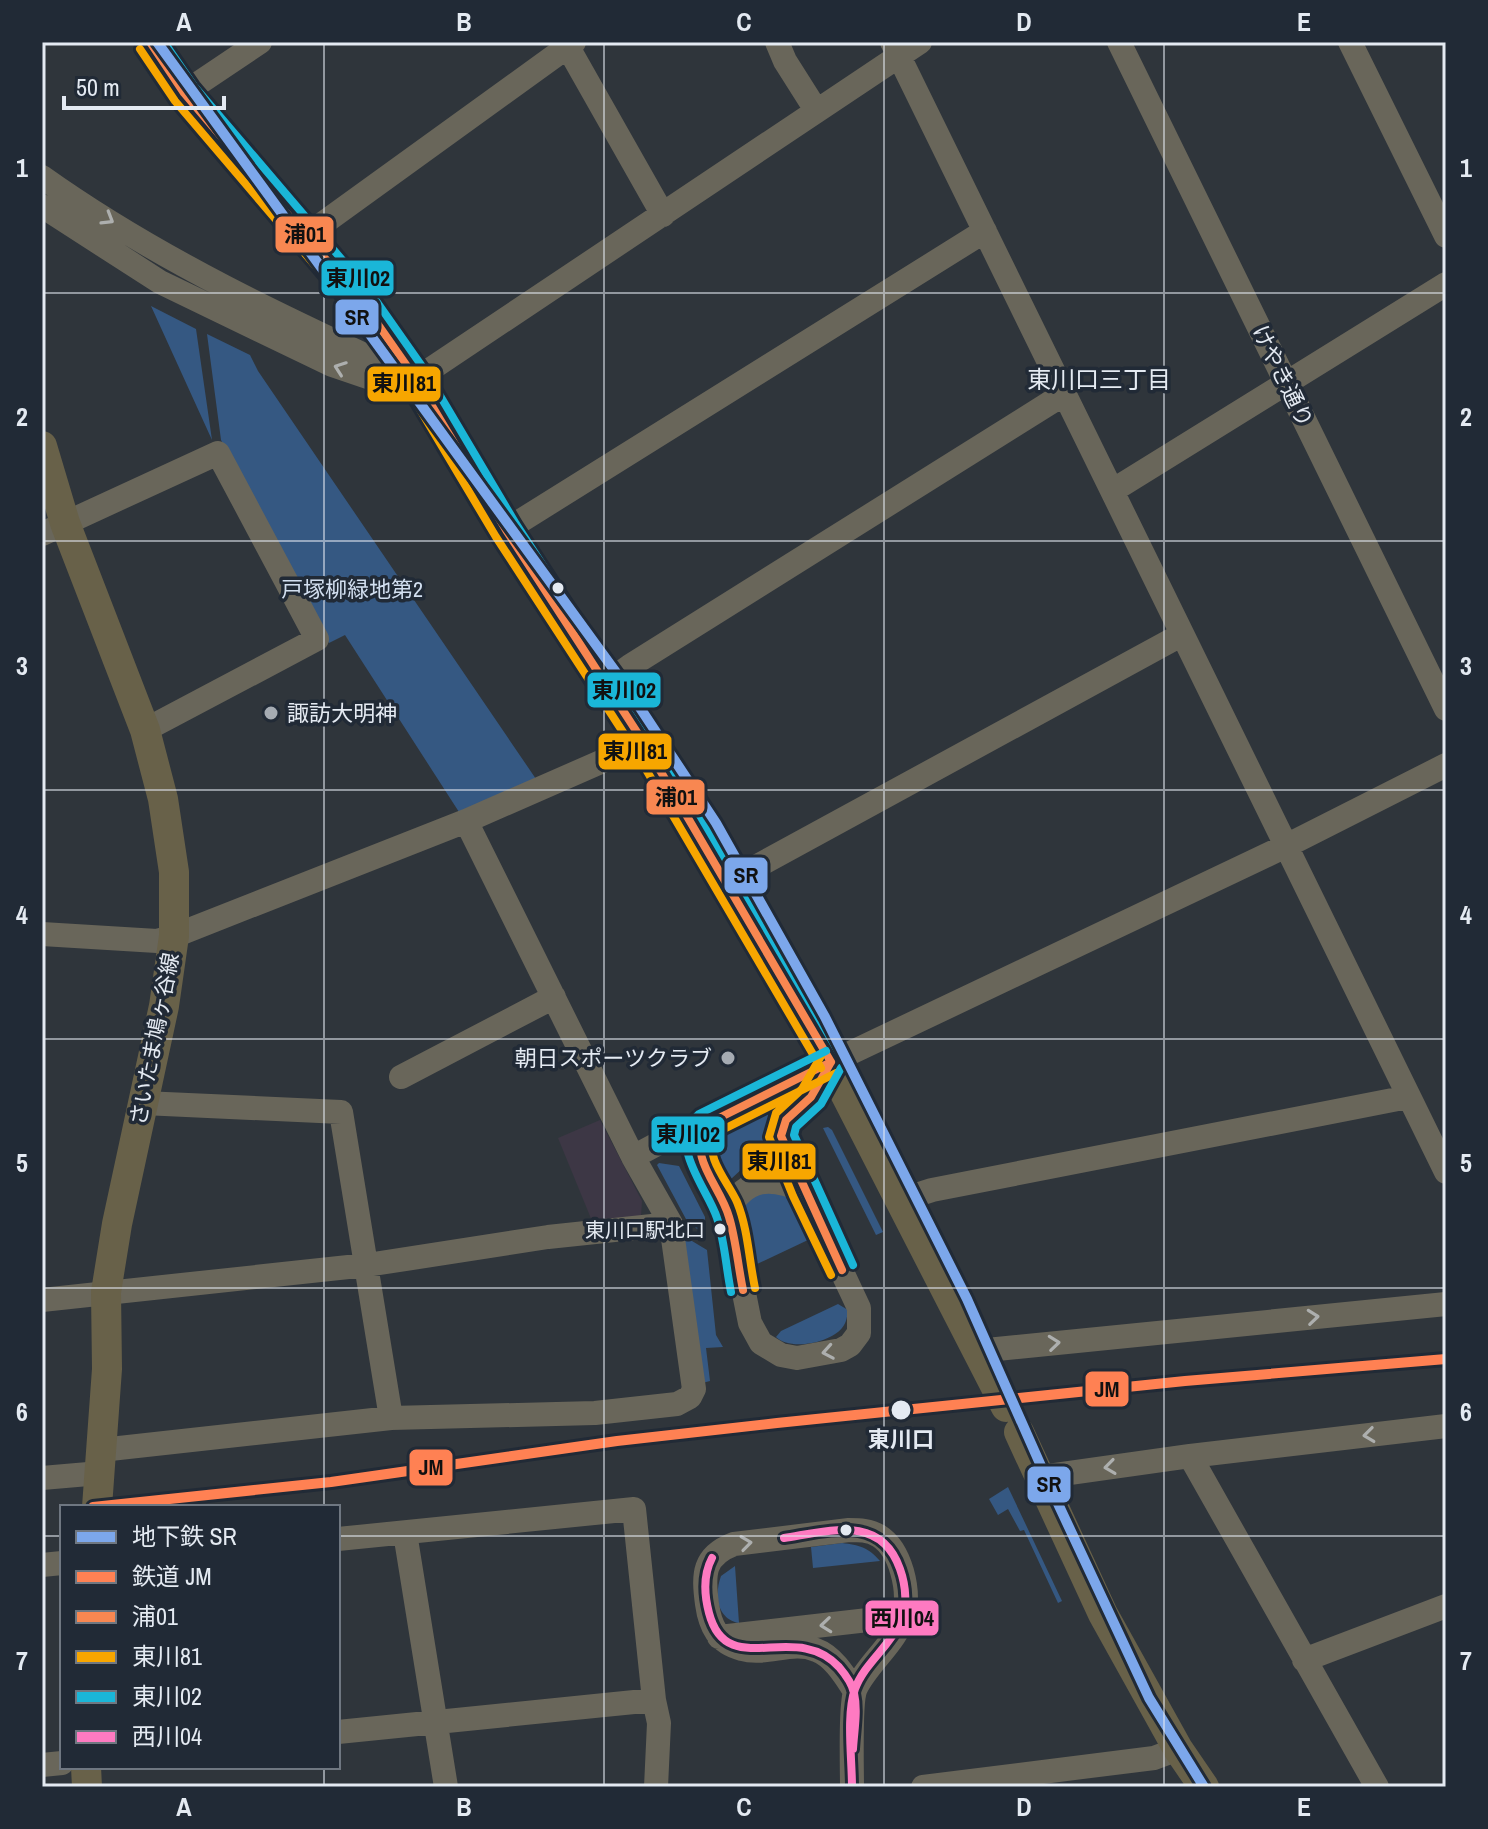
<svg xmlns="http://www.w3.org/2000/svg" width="1488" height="1829" font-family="'Archivo Narrow','Noto Sans JP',sans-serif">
  <rect width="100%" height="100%" fill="#2f353b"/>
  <!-- industrial -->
  <path fill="#3d3745" d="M600 1120 642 1201 641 1217 592 1221 558 1138Z"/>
  <!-- green -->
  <path fill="#355882" d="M151 306 196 329 212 440Z
    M207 334 250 355 258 371 536 779 459 812 345 635 329 643 221 440Z
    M789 1095C771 1118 759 1125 774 1157L770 1163 744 1167 731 1179 722 1175C713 1158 709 1147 721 1130Z
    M828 1127 832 1130 883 1232 876 1235 823 1128Z
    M659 1163 679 1166 705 1217V1235L687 1221 657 1165Z
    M781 1191 792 1200 813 1235 808 1240 757 1264 748 1262C746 1246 734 1201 754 1194 762 1192 773 1192 781 1191Z
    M687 1238 707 1250 716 1335 723 1347 706 1348 710 1381 702 1383 684 1239Z
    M838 1304 848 1310C847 1316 847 1322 842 1328 830 1343 790 1351 776 1337L781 1331Z
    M1008 1487 1062 1601 1058 1603 1024 1530 1020 1531 1008 1509 998 1515 989 1499Z
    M842 1543C859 1545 868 1547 880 1561L813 1568 811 1547Z
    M735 1566 739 1623C717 1619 714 1595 721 1576Z"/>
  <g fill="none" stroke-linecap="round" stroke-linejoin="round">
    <!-- minor -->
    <path stroke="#69665a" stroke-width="24" d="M565 42 663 215
      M777 42 785 61 816 110
      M892 42 1446 1172
      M1119 42 1446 709
      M1350 42 1446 236
      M184 93 260 42
      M42 177C157 259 286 319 414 378
      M42 206 160 282 332 365 379 381 416 379 920 42
      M307 235 574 42
      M1112 491 1446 284
      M506 530 985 231
      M42 534 218 453 317 639 145 730
      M605 684 630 666 1064 394
      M728 882 1181 635
      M42 934 157 941 174 936 466 821 644 743
      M831 1062 811 1097 786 1120 781 1136 804 1191 859 1308V1333L850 1345 841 1350 797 1358 781 1355 761 1343 750 1323 729 1218 703 1163 699 1138 705 1125 764 1094 1286 846 1446 765
      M401 1077 554 997
      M143 1103 341 1112 391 1418
      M633 1157 674 1135 699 1138
      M901 1200 932 1190 1408 1097
      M727 1211C747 1177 770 1176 804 1191
      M42 1300 367 1265 548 1237 671 1224
      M977 1351 1446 1304
      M101 1450 391 1418 595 1413 677 1404 690 1397 694 1389 671 1224 633 1157 466 821
      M1190 1456 1377 1787
      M1041 1477 1190 1456 1446 1426
      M42 1478 100 1473
      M405 1533 446 1787
      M338 1539 634 1509 654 1700 659 1723 656 1787
      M42 1565 62 1563
      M719 1637 903 1616
      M1304 1660 1446 1606
      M338 1732 654 1700
      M42 1765 62 1763
      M852 1787C852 1769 850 1700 856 1688 868 1663 897 1642 904 1615 910 1590 901 1550 879 1536 869 1530 859 1530 849 1530L734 1544C703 1556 703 1574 707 1604 710 1626 718 1643 742 1649 766 1656 793 1640 816 1650 833 1656 845 1676 854 1690
      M923 1787 1154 1758 1178 1749"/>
    <!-- major -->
    <path stroke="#686149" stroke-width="30" d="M150 42 184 93 363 303 416 379 506 530 644 743 813 1031 1006 1407
      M42 446 65 523 145 730 163 799 174 872V936L164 1006 117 1224 106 1292 107 1369 97 1507
      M1019 1432 1103 1614 1178 1749 1204 1787
      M86 1767 87 1787"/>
    <defs>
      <path id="bus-1" d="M150 42 184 93 363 303 416 379 506 530 644 743 831 1062
        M831 1062 811 1097 786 1120 781 1136 842 1270
        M743 1290C738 1266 736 1240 729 1217 720 1185 688 1159 705 1125L831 1062"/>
      <path id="bus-2" d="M140 49 175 101 353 310 406 386 496 537 634 749 821 1068
        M821 1056 802 1089 776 1113 769 1137 793 1196 831 1275
        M755 1288C749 1260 748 1229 737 1202 728 1182 704 1157 714 1134L836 1073"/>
      <path id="bus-3" d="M164 42 194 86 372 295 426 372 516 524 654 737 841 1056
        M841 1068 821 1104 796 1127 794 1135 853 1265
        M731 1292C726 1268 725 1242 717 1218 707 1187 666 1145 699 1114L826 1051"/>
      <path id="bus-4" d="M784 1538C829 1531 881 1514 900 1569 906 1586 908 1607 900 1623 889 1647 864 1664 855 1689 846 1714 852 1759 852 1787
        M712 1558C703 1575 704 1594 709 1613 727 1682 795 1619 839 1667 845 1674 852 1683 854 1693 858 1711 854 1731 853 1749"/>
    </defs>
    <!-- bus-1 casing -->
    <use href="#bus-1" stroke="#212a36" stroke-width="14"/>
    <!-- bus-2 casing -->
    <use href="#bus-2" stroke="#212a36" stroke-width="14"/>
    <!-- bus-3 casing -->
    <use href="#bus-3" stroke="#212a36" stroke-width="14"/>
    <!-- bus-4 casing -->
    <use href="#bus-4" stroke="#212a36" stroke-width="14"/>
    <!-- bus-1 -->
    <use href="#bus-1" stroke="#f88751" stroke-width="8"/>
    <!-- bus-2 -->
    <use href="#bus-2" stroke="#f7a600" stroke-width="8"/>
    <!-- bus-3 -->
    <use href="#bus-3" stroke="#1ab6d8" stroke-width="8"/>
    <!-- bus-4 -->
    <use href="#bus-4" stroke="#fe7ac1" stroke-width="8"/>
    <defs>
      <path id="rail-1" d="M93 1507 331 1482 617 1441 777 1423 1185 1381 1446 1359"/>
    </defs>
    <!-- rail-1 casing -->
    <use href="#rail-1" stroke="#212a36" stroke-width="16"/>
    <!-- rail-1 -->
    <use href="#rail-1" stroke="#ff8153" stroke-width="10"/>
    <defs>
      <path id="metro-1" d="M157 42 623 682 716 823 825 1017 967 1299 1053 1493 1149 1698 1204 1787"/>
    </defs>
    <!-- metro-1 casing -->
    <use href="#metro-1" stroke="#212a36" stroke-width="16"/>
    <!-- metro-1 -->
    <use href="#metro-1" stroke="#7ca7eb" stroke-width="10"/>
  </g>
  <!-- one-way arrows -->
  <defs><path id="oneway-chevron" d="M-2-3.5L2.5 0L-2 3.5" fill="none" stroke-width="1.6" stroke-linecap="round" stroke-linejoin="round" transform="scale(2)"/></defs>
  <g stroke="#adafae">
    <use href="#oneway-chevron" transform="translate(108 219) rotate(31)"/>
    <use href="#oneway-chevron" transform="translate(340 368) rotate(-160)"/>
    <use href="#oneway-chevron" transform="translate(1313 1317) rotate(-6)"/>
    <use href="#oneway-chevron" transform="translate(1054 1343) rotate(-6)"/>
    <use href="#oneway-chevron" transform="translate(828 1352) rotate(170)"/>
    <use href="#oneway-chevron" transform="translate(1369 1435) rotate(173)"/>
    <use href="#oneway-chevron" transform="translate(1110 1467) rotate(172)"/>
    <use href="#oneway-chevron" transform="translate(746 1543) rotate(-8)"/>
    <use href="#oneway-chevron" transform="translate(826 1625) rotate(174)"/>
  </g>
  <!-- grid -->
  <path fill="none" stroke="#e4eaf2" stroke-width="2" stroke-opacity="0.55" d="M324 42V1507M604 42V1787M884 42V1787M1164 42V1787M42 293H1446M42 541H1446M42 790H1446M42 1039H1446M42 1288H1446M42 1536H62M338 1536H1446M324 1767V1787"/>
  <!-- markers -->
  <g fill="#e4eaf2" stroke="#212a36" stroke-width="3">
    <circle cx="558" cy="588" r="7"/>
    <circle cx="720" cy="1229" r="7"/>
    <circle cx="901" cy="1410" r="11"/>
    <circle cx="846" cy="1530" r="7"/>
  </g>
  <g fill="#a5abb2" stroke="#212a36" stroke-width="3">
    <circle cx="271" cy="713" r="8"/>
    <circle cx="728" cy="1058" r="8"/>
  </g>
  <g text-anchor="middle" stroke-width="7" stroke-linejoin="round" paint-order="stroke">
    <!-- bus labels -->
    <g font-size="20" fill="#e4eaf2" stroke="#212a36" text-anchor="end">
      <text x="705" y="1237">東川口駅北口</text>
    </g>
    <!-- street labels -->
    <g font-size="22" fill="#e4eaf2" stroke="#212a36">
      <text transform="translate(1283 376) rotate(64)" y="8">けやき通り</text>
      <text transform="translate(154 1039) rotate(-79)" y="8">さいたま鳩ヶ谷線</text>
    </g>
    <!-- park labels -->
    <g font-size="22" fill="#d2dff0" stroke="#212a36">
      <text x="352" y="597">戸塚柳緑地第2</text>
    </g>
    <!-- poi labels -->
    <g font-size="22" fill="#e4eaf2" stroke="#212a36" text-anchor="start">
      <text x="287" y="721">諏訪大明神</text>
      <text x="712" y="1066" text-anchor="end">朝日スポーツクラブ</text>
    </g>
    <!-- stop labels -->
    <g font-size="22" font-weight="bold" fill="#e4eaf2" stroke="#212a36">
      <text x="901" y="1447">東川口</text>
    </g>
    <!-- neighbourhood labels -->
    <g font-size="24" fill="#e4eaf2" stroke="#212a36">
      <text x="1099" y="388">東川口三丁目</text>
    </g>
  </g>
  <g stroke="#212a36" stroke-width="3">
    <rect x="274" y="215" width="61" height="39" rx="8" fill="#f88751"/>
    <rect x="320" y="259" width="75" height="38" rx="8" fill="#1ab6d8"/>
    <rect x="334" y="298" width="46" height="38" rx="8" fill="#7ca7eb"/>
    <rect x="366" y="365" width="76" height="38" rx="8" fill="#f7a600"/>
    <rect x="586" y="671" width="76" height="38" rx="8" fill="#1ab6d8"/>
    <rect x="597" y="732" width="76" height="39" rx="8" fill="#f7a600"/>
    <rect x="645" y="778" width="61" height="38" rx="8" fill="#f88751"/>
    <rect x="723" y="856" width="46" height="39" rx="8" fill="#7ca7eb"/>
    <rect x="650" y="1115" width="76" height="39" rx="8" fill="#1ab6d8"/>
    <rect x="741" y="1142" width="76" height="39" rx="8" fill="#f7a600"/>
    <rect x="1084" y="1370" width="46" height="38" rx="8" fill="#ff8153"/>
    <rect x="408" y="1448" width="46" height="39" rx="8" fill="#ff8153"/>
    <rect x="1026" y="1465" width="46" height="39" rx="8" fill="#7ca7eb"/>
    <rect x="864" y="1599" width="76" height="38" rx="8" fill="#fe7ac1"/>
  </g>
  <g font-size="22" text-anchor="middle" font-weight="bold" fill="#111">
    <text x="305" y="242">浦01</text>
    <text x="358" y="286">東川02</text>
    <text x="357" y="325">SR</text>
    <text x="404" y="391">東川81</text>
    <text x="624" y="698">東川02</text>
    <text x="635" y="759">東川81</text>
    <text x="676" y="805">浦01</text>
    <text x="746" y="883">SR</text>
    <text x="688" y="1142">東川02</text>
    <text x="779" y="1169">東川81</text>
    <text x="1107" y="1397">JM</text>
    <text x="431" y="1475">JM</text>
    <text x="1049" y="1492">SR</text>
    <text x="902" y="1626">西川04</text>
  </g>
  <!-- border -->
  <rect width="1488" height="1829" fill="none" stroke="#212a36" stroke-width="88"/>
  <!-- legend -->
  <rect x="60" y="1505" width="280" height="264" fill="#212a36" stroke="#6f7781" stroke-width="2"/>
  <rect x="76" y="1531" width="40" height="12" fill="#7ca7eb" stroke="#6f7781" stroke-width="2"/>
  <text x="132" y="1545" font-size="24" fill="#e4eaf2">地下鉄 SR</text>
  <rect x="76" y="1571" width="40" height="12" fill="#ff8153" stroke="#6f7781" stroke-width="2"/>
  <text x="132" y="1585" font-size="24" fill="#e4eaf2">鉄道 JM</text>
  <rect x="76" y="1611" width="40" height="12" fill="#f88751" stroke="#6f7781" stroke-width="2"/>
  <text x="132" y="1625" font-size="24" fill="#e4eaf2">浦01</text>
  <rect x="76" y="1651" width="40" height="12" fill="#f7a600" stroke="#6f7781" stroke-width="2"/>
  <text x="132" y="1665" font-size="24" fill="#e4eaf2">東川81</text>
  <rect x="76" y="1691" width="40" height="12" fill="#1ab6d8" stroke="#6f7781" stroke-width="2"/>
  <text x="132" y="1705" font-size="24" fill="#e4eaf2">東川02</text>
  <rect x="76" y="1731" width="40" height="12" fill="#fe7ac1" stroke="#6f7781" stroke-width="2"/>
  <text x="132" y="1745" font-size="24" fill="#e4eaf2">西川04</text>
  <!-- scale -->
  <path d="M64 96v12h160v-12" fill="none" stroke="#e4eaf2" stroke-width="4"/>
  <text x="76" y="96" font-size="24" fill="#e4eaf2" stroke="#212a36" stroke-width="6" paint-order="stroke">50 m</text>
  <rect x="44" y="44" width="1400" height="1741" fill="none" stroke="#e4eaf2" stroke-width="3"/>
  <g font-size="26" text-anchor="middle" font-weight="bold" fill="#e4eaf2">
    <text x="184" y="31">A</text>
    <text x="464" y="31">B</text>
    <text x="744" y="31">C</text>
    <text x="1024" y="31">D</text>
    <text x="1304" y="31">E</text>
    <text x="22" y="177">1</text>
    <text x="1466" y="177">1</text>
    <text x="22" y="426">2</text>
    <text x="1466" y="426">2</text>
    <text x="22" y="675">3</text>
    <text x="1466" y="675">3</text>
    <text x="22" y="924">4</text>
    <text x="1466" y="924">4</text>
    <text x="22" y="1172">5</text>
    <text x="1466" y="1172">5</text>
    <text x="22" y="1421">6</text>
    <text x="1466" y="1421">6</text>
    <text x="22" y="1670">7</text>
    <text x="1466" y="1670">7</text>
    <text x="184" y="1816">A</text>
    <text x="464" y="1816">B</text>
    <text x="744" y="1816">C</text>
    <text x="1024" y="1816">D</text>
    <text x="1304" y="1816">E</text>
  </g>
</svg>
